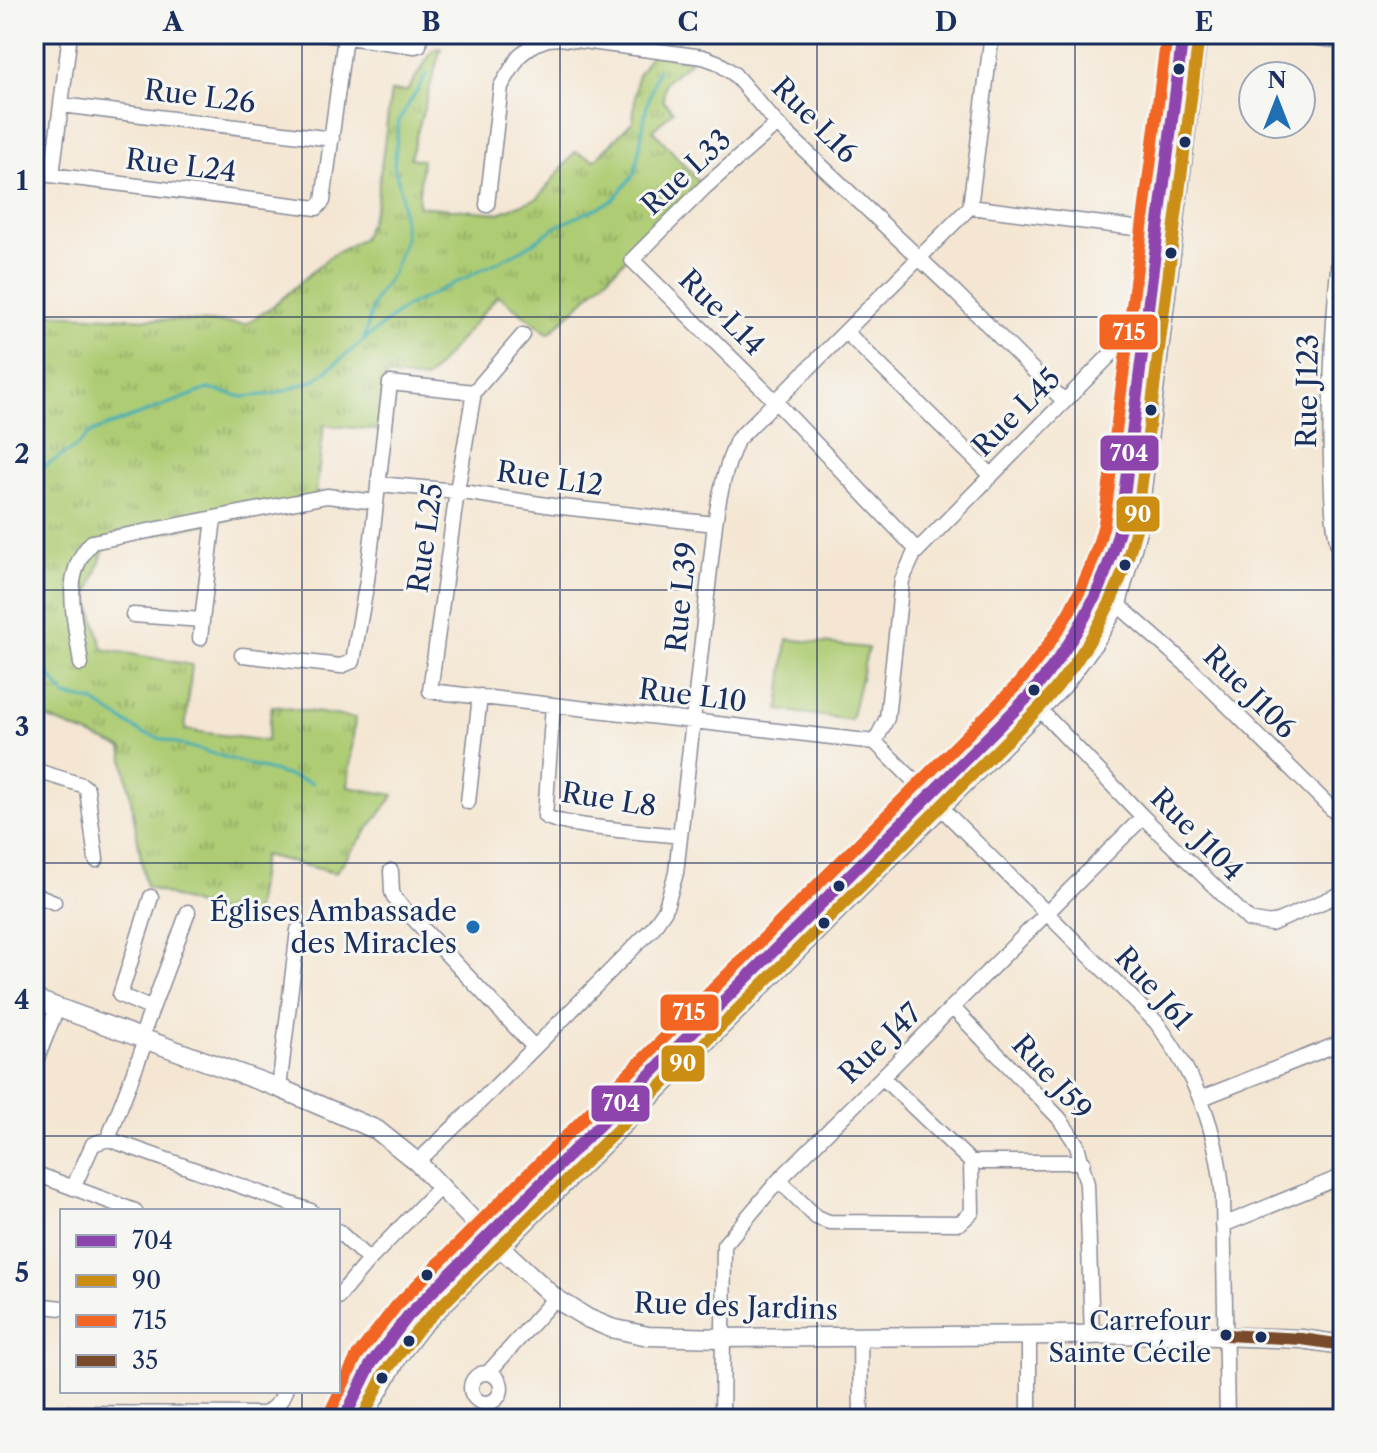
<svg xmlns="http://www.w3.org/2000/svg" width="1377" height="1453" font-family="'Libre Caslon Text',serif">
  <defs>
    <pattern id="grass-tufts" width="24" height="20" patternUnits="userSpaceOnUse" patternTransform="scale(2)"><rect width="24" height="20" fill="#aecc73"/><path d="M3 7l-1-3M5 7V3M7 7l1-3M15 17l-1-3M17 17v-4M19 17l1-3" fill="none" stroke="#8da662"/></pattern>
  </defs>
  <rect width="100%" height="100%" fill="#f6f6f2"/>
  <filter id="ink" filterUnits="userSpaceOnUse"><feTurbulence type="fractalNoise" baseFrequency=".0125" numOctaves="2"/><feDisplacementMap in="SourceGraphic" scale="16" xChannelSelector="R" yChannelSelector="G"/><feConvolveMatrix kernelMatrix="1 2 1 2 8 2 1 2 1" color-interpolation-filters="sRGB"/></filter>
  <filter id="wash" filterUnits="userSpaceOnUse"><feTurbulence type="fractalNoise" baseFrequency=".006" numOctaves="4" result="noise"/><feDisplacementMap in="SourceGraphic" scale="32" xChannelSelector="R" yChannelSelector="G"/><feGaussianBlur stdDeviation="1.8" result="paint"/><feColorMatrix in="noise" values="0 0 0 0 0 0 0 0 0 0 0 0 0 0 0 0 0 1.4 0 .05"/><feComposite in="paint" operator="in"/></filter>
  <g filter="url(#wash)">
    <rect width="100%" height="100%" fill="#f4e6d2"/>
    <!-- grass -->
    <path fill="url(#grass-tufts)" stroke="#647e68" stroke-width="2" d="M441 48 410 158 422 160 418 206 499 213 538 198 575 152 595 160 633 121 637 77 652 53 691 61 665 82 663 100 673 111 653 130 702 185 549 334 498 295 426 380 386 375 377 430 324 425 315 502 106 544 88 596 103 649 192 665 185 730 267 741 272 706 355 718 348 787 394 795 335 873 263 855 253 925 146 887 122 748 34 713V688L43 681 34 672V313L246 324 277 303 329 257 363 238 376 206 391 91H407L434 49Z"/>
    <!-- pitch -->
    <path fill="#aecc73" stroke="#647e68" stroke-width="2" d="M787 639 868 648 851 720 779 710Z"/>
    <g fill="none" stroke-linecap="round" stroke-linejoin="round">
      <!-- stream -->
      <path stroke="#3daeb6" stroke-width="3" d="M364 339 374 301 393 272 405 239 401 193 394 165 399 120 427 74
        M34 470 45 466 74 448 92 432 208 389 243 397 275 394 315 380 404 308 524 249 557 226 612 201 635 173 647 105 658 69
        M34 654 65 696 93 701 142 733 313 783"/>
    </g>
  </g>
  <g filter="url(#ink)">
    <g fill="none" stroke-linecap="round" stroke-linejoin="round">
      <defs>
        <path id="minor" d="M324 34 415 46 419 45 420 34
          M1285 34 1343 41
          M62 105 332 139
          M777 124 705 187 632 260 776 402 917 550
          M34 173 317 208 323 201 345 37
          M52 175 70 34
          M487 205 501 86 520 55 534 44 548 39 560 38 703 57 717 62 734 74 777 124 954 291 1064 401
          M970 207 1158 231
          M1343 217C1334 298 1329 380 1331 462 1332 497 1332 530 1343 565
          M846 332 990 474
          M474 392 457 491 430 691 875 742 1156 1022C1197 1078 1217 1128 1223 1198L1227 1419
          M474 392 523 335
          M378 484 457 491 553 506 715 524
          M1117 604 1188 666 1343 820
          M133 615 202 620
          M200 638 214 518
          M242 655 341 666 353 661 367 581 390 383 474 392
          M81 664C76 622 59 576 92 542L327 496 376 502
          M553 705 545 816C561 827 655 833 680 836
          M1040 710 1143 817 1249 920 1271 924 1343 893
          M875 742 887 718 902 580 914 554 1124 341 1146 310
          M34 770 82 785 87 789 96 860
          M468 802 480 696
          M391 871 392 892 395 899 534 1047
          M34 894 54 902
          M151 897 120 995 152 1009
          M953 1008 1059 1118 1077 1145 1087 1184 1092 1337
          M141 1038 188 912
          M34 1066 57 1008
          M883 1078 971 1162H1083
          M279 1088 298 930
          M1202 1098 1343 1042
          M108 1139 311 1211
          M417 1162C498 1087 574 1007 652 929L665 910 676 873 715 524C719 494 725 468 737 440L970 207 992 34
          M34 1173 135 1211
          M779 1180 816 1217 829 1222 960 1223 972 1212 971 1162
          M73 1188 93 1144 108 1139 146 1040
          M1223 1225 1343 1176
          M338 1231 369 1260
          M338 1297 369 1260 440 1187
          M34 1305 62 1308
          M860 1337 861 1419
          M1029 1338V1419
          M488 1373 555 1298
          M471 1388a15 15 0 1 1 30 0a15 15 0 1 1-30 0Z
          M34 1413 266 1414
          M266 1414 280 1401 285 1391
          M722 1419 724 1245 779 1180 1143 817"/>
        <path id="major" d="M34 999 279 1088 377 1130 417 1162 487 1235 555 1298 587 1318 611 1328 648 1336 722 1338 1159 1334 1302 1339 1343 1345
          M344 1419 371 1364 408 1316 1029 696C1077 642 1104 597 1120 527L1183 34
          M362 1419 399 1355 421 1326 1062 686 1094 642 1117 604 1137 530 1198 34"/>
      </defs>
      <!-- minor casing -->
      <use href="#minor" stroke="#888a98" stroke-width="17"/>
      <!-- major casing -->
      <use href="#major" stroke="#888a98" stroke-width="21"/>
      <!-- minor -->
      <use href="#minor" stroke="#fff" stroke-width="14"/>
      <!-- major -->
      <use href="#major" stroke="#fff" stroke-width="18"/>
      <defs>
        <path id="bus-1" d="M344 1419 371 1364 408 1316 1029 696C1073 645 1103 593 1120 527L1183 34"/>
        <path id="bus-2" d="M362 1419 385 1372 420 1327 1040 707C1087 654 1119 598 1136 529L1199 36"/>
        <path id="bus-3" d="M330 1412 357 1356 397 1305 1017 685C1059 636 1088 587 1104 524L1167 34"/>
        <path id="bus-4" d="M1226 1335 1302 1339 1343 1345"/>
      </defs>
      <!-- bus-1 casing -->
      <use href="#bus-1" stroke="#f6f6f2" stroke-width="18"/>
      <!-- bus-2 casing -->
      <use href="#bus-2" stroke="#f6f6f2" stroke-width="18"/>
      <!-- bus-3 casing -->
      <use href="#bus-3" stroke="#f6f6f2" stroke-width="18"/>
      <!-- bus-4 casing -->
      <use href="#bus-4" stroke="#f6f6f2" stroke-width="18"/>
      <!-- bus-1 -->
      <use href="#bus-1" stroke="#8e44ad" stroke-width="12"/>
      <!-- bus-2 -->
      <use href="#bus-2" stroke="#cb8e13" stroke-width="12"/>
      <!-- bus-3 -->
      <use href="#bus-3" stroke="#f26522" stroke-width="12"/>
      <!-- bus-4 -->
      <use href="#bus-4" stroke="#7a4b2a" stroke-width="12"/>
    </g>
  </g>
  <!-- grid -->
  <path fill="none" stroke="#1b2f5e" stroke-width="2" stroke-opacity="0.55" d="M302 34V1211M560 34V1419M817 34V1419M1075 34V1419M34 317H1343M34 590H1343M34 863H1343M34 1136H1343M302 1391V1419"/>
  <!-- markers -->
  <g fill="#1b2f5e" stroke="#f6f6f2" stroke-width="3">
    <circle cx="1179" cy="69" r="7"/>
    <circle cx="1185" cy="142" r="7"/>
    <circle cx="1171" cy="253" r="7"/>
    <circle cx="1151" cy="410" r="7"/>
    <circle cx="1125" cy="565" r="7"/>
    <circle cx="1034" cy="690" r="7"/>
    <circle cx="839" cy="886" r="7"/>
    <circle cx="824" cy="923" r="7"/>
    <circle cx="427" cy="1275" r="7"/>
    <circle cx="1226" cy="1335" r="7"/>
    <circle cx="1261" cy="1337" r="7"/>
    <circle cx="409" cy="1341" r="7"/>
    <circle cx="382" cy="1378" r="7"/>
  </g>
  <circle fill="#1f6fb2" stroke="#f6f6f2" stroke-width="3" cx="473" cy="927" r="8"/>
  <g text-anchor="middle" stroke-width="6" stroke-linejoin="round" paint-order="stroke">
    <!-- bus labels -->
    <g font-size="26" fill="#1b2f5e" stroke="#f6f6f2" text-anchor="end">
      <text x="1211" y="1330">Carrefour<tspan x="1211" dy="32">Sainte Cécile</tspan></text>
    </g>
    <!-- street labels -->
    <g font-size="28" fill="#1b2f5e" stroke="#f6f6f2">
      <text transform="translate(200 96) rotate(7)" y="10">Rue L26</text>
      <text transform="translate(815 120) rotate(45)" y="10">Rue L16</text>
      <text transform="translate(181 165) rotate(7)" y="10">Rue L24</text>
      <text transform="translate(686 172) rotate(-43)" y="10">Rue L33</text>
      <text transform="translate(722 312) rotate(45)" y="10">Rue L14</text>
      <text transform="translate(1307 391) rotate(-89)" y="10">Rue J123</text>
      <text transform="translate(1016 412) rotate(-45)" y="10">Rue L45</text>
      <text transform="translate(550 478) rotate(8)" y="10">Rue L12</text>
      <text transform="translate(425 538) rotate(-82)" y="10">Rue L25</text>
      <text transform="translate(681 597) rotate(-84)" y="10">Rue L39</text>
      <text transform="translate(1250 692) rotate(45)" y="10">Rue J106</text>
      <text transform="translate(693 695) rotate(7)" y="10">Rue L10</text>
      <text transform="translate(609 799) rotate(9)" y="10">Rue L8</text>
      <text transform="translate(1197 834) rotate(45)" y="10">Rue J104</text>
      <text transform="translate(1154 988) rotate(48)" y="10">Rue J61</text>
      <text transform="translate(880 1043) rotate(-44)" y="10">Rue J47</text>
      <text transform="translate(1052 1077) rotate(48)" y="10">Rue J59</text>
      <text transform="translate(736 1306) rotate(2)" y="10">Rue des Jardins</text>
    </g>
    <!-- poi labels -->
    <g font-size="28" fill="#1b2f5e" stroke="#f6f6f2" text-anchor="end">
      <text x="457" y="921">Églises Ambassade<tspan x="457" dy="32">des Miracles</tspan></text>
    </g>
  </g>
  <g stroke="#f6f6f2" stroke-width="3">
    <rect x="1098" y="313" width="61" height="38" rx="8" fill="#f26522"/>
    <rect x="1099" y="434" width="61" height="38" rx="8" fill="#8e44ad"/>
    <rect x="1115" y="495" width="46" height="38" rx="8" fill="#cb8e13"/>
    <rect x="659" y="993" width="61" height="39" rx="8" fill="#f26522"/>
    <rect x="660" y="1044" width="46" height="39" rx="8" fill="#cb8e13"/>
    <rect x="590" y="1084" width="61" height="39" rx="8" fill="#8e44ad"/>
  </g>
  <g font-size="22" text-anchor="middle" font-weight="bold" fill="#fff">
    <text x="1129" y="340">715</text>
    <text x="1129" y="461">704</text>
    <text x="1138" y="522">90</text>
    <text x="689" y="1020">715</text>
    <text x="683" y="1071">90</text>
    <text x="621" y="1111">704</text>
  </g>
  <!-- margin -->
  <rect width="1377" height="1453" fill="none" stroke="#f6f6f2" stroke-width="88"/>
  <!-- legend -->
  <rect x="60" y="1209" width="280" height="184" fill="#f6f6f2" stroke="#9ea6b7" stroke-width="2"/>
  <rect x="76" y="1235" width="40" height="12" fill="#8e44ad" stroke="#9ea6b7" stroke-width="2"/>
  <text x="132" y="1249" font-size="24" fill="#1b2f5e">704</text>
  <rect x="76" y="1275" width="40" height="12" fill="#cb8e13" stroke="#9ea6b7" stroke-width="2"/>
  <text x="132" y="1289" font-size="24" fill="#1b2f5e">90</text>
  <rect x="76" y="1315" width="40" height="12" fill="#f26522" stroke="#9ea6b7" stroke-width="2"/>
  <text x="132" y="1329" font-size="24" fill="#1b2f5e">715</text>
  <rect x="76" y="1355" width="40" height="12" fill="#7a4b2a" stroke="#9ea6b7" stroke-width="2"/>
  <text x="132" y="1369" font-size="24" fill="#1b2f5e">35</text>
  <!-- north arrow -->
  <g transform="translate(1277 100)"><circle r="38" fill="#f6f6f2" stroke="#9ea6b7" stroke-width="2"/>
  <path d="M0-6L14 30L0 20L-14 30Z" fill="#1f6fb2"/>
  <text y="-12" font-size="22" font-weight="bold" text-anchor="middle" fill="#1b2f5e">N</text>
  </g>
  <rect x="44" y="44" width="1289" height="1365" fill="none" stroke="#1b2f5e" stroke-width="3"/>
  <g font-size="26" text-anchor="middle" font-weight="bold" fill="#1b2f5e">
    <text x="173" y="31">A</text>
    <text x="431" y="31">B</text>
    <text x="688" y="31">C</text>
    <text x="946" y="31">D</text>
    <text x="1204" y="31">E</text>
    <text x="22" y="190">1</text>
    <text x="22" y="463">2</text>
    <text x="22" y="736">3</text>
    <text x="22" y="1009">4</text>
    <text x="22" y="1282">5</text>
  </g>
</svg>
